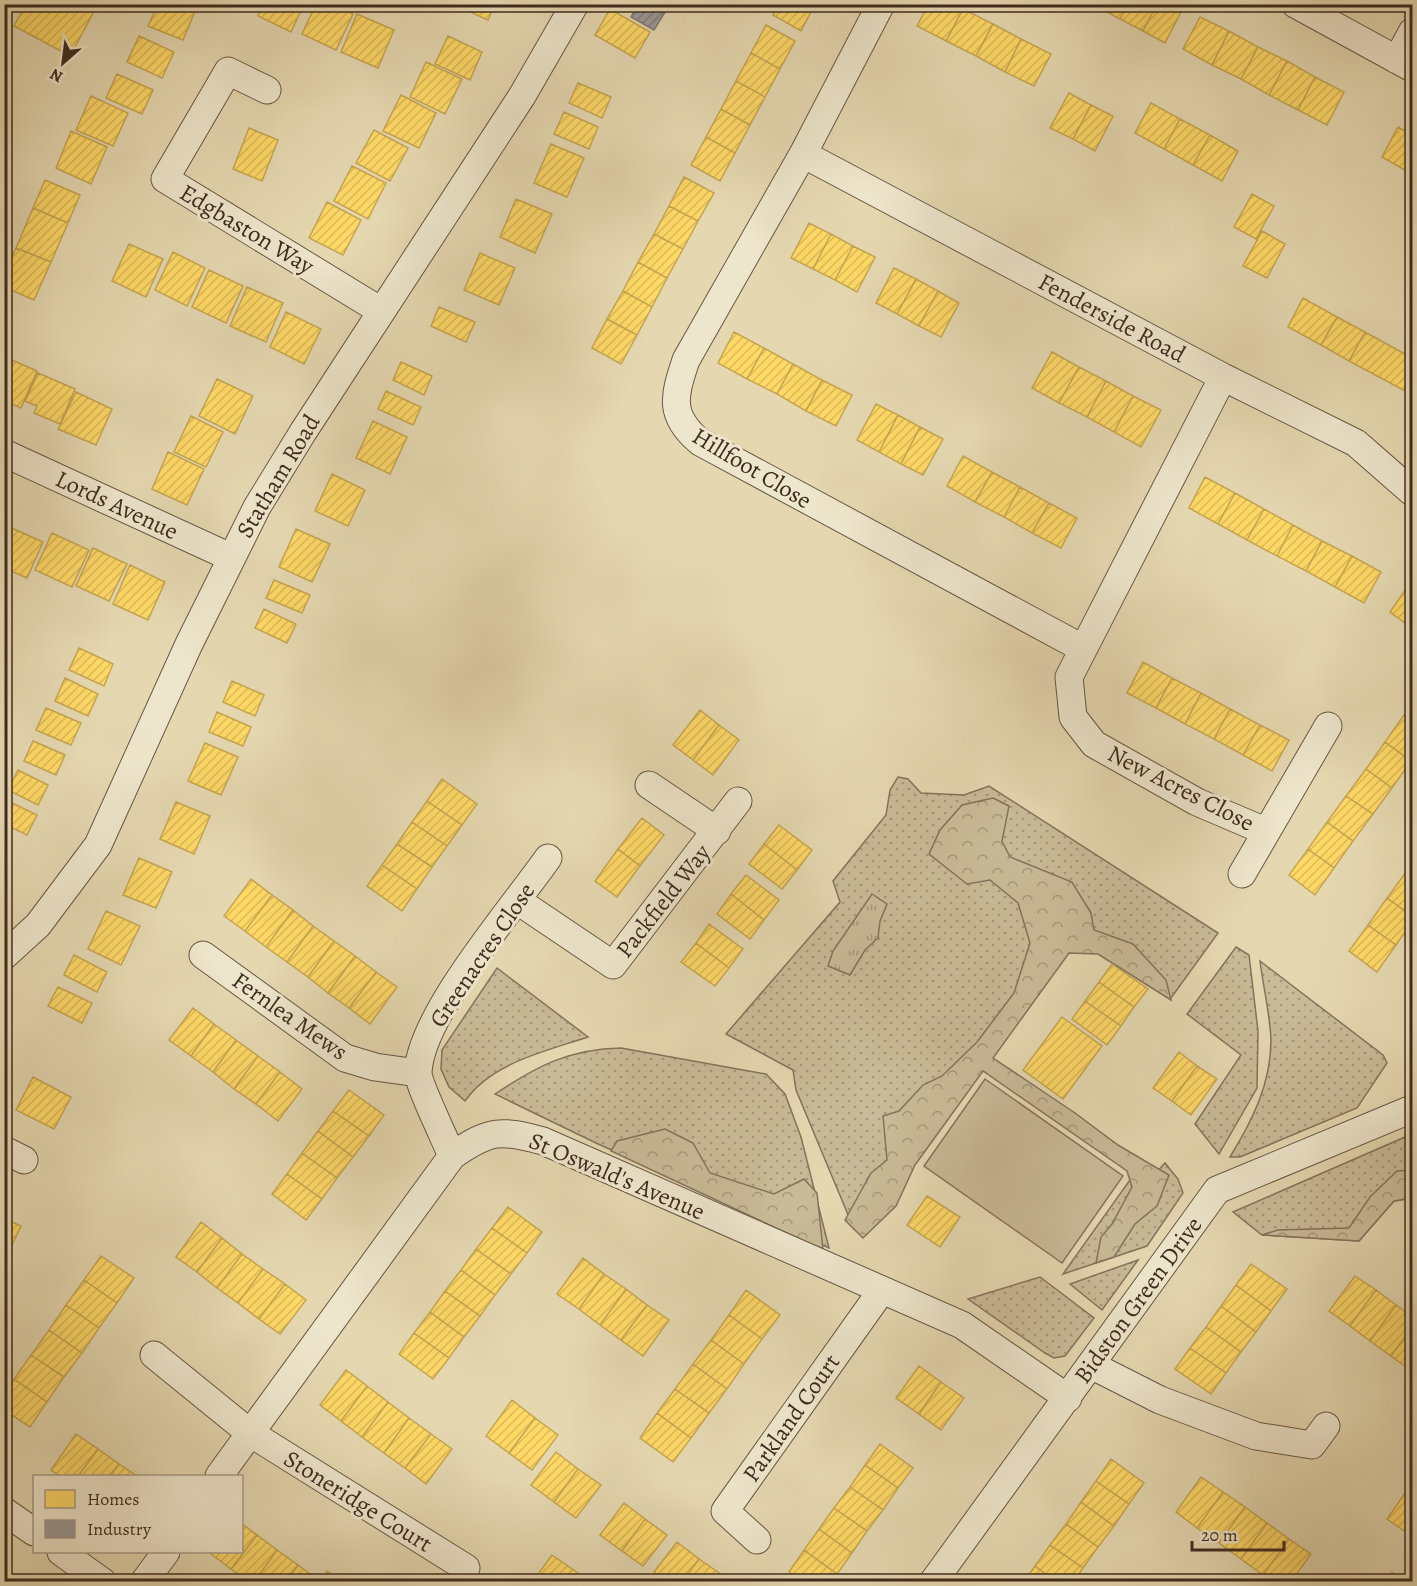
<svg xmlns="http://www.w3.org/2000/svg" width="1417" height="1586" font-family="Alegreya,serif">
  <defs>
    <pattern id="grass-dots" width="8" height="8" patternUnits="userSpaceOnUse" patternTransform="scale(1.5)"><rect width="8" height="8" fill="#c9bb98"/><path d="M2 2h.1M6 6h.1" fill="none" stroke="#a5987b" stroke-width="1.8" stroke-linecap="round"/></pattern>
    <pattern id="forest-crowns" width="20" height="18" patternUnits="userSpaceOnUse" patternTransform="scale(1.5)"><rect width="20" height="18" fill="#c9bb98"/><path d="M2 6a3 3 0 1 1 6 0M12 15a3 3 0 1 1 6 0" fill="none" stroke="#a5987b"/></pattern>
    <pattern id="park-tufts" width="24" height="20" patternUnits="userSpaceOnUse" patternTransform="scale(1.5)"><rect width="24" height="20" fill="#c9bb98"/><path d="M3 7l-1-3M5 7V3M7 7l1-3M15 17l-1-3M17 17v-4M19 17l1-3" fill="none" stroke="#a5987b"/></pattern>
    <pattern id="homes-hatch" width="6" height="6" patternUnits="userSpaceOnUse" patternTransform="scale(1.5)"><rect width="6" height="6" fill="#ffd966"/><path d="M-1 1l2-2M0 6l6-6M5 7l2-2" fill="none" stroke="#dcba58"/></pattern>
    <pattern id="industry-hatch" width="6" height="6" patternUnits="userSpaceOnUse" patternTransform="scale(1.5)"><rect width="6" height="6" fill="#999"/><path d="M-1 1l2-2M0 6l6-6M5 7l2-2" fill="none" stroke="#7e7d7c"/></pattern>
  </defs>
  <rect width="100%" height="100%" fill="#e5d8b1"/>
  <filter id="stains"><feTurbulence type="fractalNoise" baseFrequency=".00333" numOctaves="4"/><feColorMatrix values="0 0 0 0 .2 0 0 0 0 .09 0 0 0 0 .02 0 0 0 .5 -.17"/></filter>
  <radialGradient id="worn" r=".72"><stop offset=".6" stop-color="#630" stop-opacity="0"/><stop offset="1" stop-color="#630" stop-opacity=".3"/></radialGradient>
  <!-- grass -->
  <path fill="url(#grass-dots)" stroke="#84735c" stroke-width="1.5" d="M898 777 908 779 921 793 964 795 989 786 1218 933 1171 998 1097 951 1067 949 980 1068 854 1229 796 1090 793 1070 726 1034 840 902 833 881 886 815 890 790Z
    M1236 947 1249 955 1258 1031 1257 1088 1219 1154 1195 1124 1241 1055 1187 1014Z
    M1260 961 1383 1055 1387 1063 1357 1108 1240 1157H1230C1252 1121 1271 1084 1271 1040 1270 1014 1263 986 1260 961Z
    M497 968 588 1037C546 1051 491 1063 465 1101L449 1087 441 1069 442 1050Z
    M621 1048 766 1074 785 1094 801 1137 829 1248 596 1143 495 1094C537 1066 569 1049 621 1048Z
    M1412 1134V1198L1394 1201 1359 1241 1262 1235 1233 1212Z
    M1142 1163 1155 1174 1165 1163 1178 1179 1183 1193 1147 1246 1063 1274Z
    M1138 1260 1102 1310 1070 1284Z
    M1040 1277 1094 1318 1065 1356 1054 1358 1045 1353 968 1299Z"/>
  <!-- forest -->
  <path fill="url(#forest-crowns)" stroke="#84735c" stroke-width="1.5" d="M993 798 1009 806 1002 841 1010 857 1072 882 1091 913 1094 930 1133 944 1166 980 1171 1000 1098 954 1069 953 993 1058 1075 1113 1118 1145 1169 1175 1157 1206 1135 1224 1114 1257 1096 1263 1101 1237 1112 1224 1132 1187 1127 1171 983 1071 915 1165 896 1206 863 1238 845 1220 871 1173 887 1160 883 1116 899 1111 923 1085 942 1076 977 1042 1014 993 1030 943 1018 903 990 880 967 884 929 854 940 830 962 805Z
    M665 1129 693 1143 710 1173 774 1194 804 1179 817 1193 823 1250 611 1151 617 1141Z
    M1412 1170V1198L1394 1201 1359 1241 1262 1235 1278 1230 1349 1228 1370 1197 1397 1171Z"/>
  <!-- park -->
  <path fill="url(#park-tufts)" stroke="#84735c" stroke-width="1.5" d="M872 894 887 904 880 921 878 938 865 950 850 975 828 966 833 951Z"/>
  <!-- pitch -->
  <path fill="#c9bb98" stroke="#84735c" stroke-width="1.5" d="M985 1079 1123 1176 1062 1263 924 1166Z"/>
  <!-- homes -->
  <path fill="url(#homes-hatch)" stroke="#c5a551" stroke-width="1.5" d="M26 4H98L70 56 14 26Z
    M158 4H198L183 40 148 26Z
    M263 4H304L291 32 258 16Z
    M316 4H333L353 14 336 50 302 34Z
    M468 4H495L488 20 468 11 471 6Z
    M778 4H815L801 31 773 15Z
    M929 4H955L963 9 946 41 917 26Z
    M1099 4H1128L1120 19 1098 7Z
    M1128 4H1157L1143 31 1120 19Z
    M1157 4 1184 6 1165 43 1143 31Z
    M610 9 650 32 635 58 595 35Z
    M963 9 993 24 976 56 946 41Z
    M357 14 394 30 378 68 341 52Z
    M1200 17 1229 31 1212 65 1183 49Z
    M993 24 1021 39 1005 72 976 56Z
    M766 25 795 41 780 69 751 53Z
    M1229 31 1258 47 1241 79 1212 65Z
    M139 36 174 52 162 78 127 62Z
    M448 36 482 52 470 80 435 64Z
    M1021 39 1051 54 1034 86 1005 72Z
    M1258 47 1287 61 1269 95 1241 79Z
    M751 53 780 69 765 97 736 81Z
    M1287 61 1315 77 1298 110 1269 95Z
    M426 62 462 79 445 114 410 97Z
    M117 74 153 90 142 114 106 98Z
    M1315 77 1344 92 1327 125 1298 110Z
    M736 81 765 97 750 125 721 109Z
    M578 83 611 97 602 118 569 103Z
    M1069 93 1091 105 1073 139 1050 128Z
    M401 95 436 113 419 148 383 131Z
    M91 96 128 113 113 146 76 130Z
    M1151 103 1180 119 1164 149 1135 133Z
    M1091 105 1113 116 1095 151 1073 139Z
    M721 109 750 125 735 153 706 137Z
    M564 112 598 127 589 149 554 134Z
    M1180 119 1210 135 1193 165 1164 149Z
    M1398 127 1412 135V168L1410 173 1382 157Z
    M249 128 278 140 262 181 233 169Z
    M374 130 408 148 390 181 356 163Z
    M71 131 107 147 91 184 56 168Z
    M1210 135 1238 151 1222 181 1193 165Z
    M706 137 735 153 720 181 691 165Z
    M551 144 584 158 567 197 534 183Z
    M352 166 386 183 368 219 334 201Z
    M684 177 714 193 698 221 669 206Z
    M45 180 80 195 68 223 33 208Z
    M1252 194 1274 206 1256 239 1234 227Z
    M516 199 552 214 535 253 500 237Z
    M327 202 361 220 343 255 309 238Z
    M669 206 698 221 683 249 654 234Z
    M33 208 68 223 51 262 16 248Z
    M809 223 831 234 813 269 791 258Z
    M1262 231 1285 244 1267 278 1243 266Z
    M654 234 683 249 667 278 638 262Z
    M831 234 853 246 835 280 813 269Z
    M129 244 163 259 146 297 112 281Z
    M853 246 875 257 857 292 835 280Z
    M16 248 51 262 34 300 4 287V274Z
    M173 252 205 268 187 306 155 290Z
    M480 253 515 268 499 305 464 290Z
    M638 262 667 278 652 307 623 291Z
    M894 268 916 279 897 314 876 303Z
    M209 270 243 286 226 323 192 307Z
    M916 279 938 291 919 326 897 314Z
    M247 287 283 303 266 342 230 326Z
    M623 291 652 307 637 335 607 319Z
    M938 291 959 303 941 337 919 326Z
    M1303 298 1337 317 1321 345 1288 327Z
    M439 307 475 322 466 342 431 326Z
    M286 312 321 329 304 364 270 347Z
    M1337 317 1365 332 1349 361 1321 345Z
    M607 319 637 335 621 364 592 348Z
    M734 332 764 348 747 379 718 363Z
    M1365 332 1412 358V378L1405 391 1349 361Z
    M764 348 793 364 777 394 747 379Z
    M1052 352 1079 367 1059 403 1032 388Z
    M12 360 37 371 21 408 4 401V367L8 368Z
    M401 362 432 376 424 395 393 380Z
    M793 364 822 380 806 411 777 394Z
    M1079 367 1106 381 1087 417 1059 403Z
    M38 373 75 389 60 424 34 413 37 406 25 401Z
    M1412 378V395L1405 391Z
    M217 379 253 396 235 434 199 416Z
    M822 380 852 395 836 426 806 411Z
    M1106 381 1133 396 1114 432 1087 417Z
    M386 391 421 407 413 425 378 409Z
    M76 392 112 409 96 445 58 429Z
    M1133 396 1161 410 1141 447 1114 432Z
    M876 404 898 415 879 452 857 440Z
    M898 415 920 427 901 464 879 452Z
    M191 416 223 432 206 467 174 452Z
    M373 421 407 437 390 474 356 458Z
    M920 427 943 439 923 475 901 464Z
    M168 452 204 469 187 505 152 489Z
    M963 456 992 472 975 502 947 486Z
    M992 472 1020 487 1004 517 975 502Z
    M332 474 365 490 348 526 315 511Z
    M1205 477 1235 493 1218 524 1189 508Z
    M1020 487 1049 503 1032 533 1004 517Z
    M1235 493 1264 509 1247 540 1218 524Z
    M1049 503 1077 518 1061 548 1032 533Z
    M1264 509 1293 525 1277 556 1247 540Z
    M1293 525 1322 541 1306 571 1277 556Z
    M7 526 43 542 27 578 4 568Z
    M296 529 330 544 312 582 279 567Z
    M52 533 89 550 72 587 35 570Z
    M1322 541 1352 556 1335 587 1306 571Z
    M93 548 127 564 109 601 76 586Z
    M1352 556 1381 572 1364 603 1335 587Z
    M130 565 165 582 148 620 113 604Z
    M274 580 310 595 302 613 266 598Z
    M1412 580V628L1390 612Z
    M264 609 296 624 287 643 255 628Z
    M79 648 113 664 104 686 69 670Z
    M1143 662 1172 678 1156 708 1127 693Z
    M65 678 98 694 88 716 55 701Z
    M1172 678 1201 693 1185 724 1156 708Z
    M232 681 264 695 255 716 223 702Z
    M1201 693 1230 709 1214 739 1185 724Z
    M46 708 81 723 71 745 36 730Z
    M1230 709 1260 725 1243 755 1214 739Z
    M700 710 719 725 693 760 673 745Z
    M217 712 251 727 243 746 209 732Z
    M1404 715 1412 721 1411 761 1385 742Z
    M719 725 739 740 713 775 693 760Z
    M1260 725 1289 740 1272 771 1243 755Z
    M33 741 65 755 56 775 24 761Z
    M1385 742 1411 761 1392 788 1366 769Z
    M205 743 238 757 221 795 188 781Z
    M1366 769 1392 788 1373 814 1346 796Z
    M18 770 48 785 38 805 8 790Z
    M442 779 477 804 462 825 427 801Z
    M1346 796 1373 814 1353 841 1327 822Z
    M4 799 37 815 27 835 4 824Z
    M427 801 462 825 447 846 412 822Z
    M176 802 210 816 194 854 160 839Z
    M642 818 664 835 640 866 618 849Z
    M412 822 447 846 432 867 397 844Z
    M1327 822 1353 841 1334 868 1308 849Z
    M779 825 812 850 797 870 764 844Z
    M397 844 432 867 417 889 382 865Z
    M764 844 797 870 782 889 749 864Z
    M618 849 640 866 617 897 595 881Z
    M1308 849 1334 868 1315 895 1289 875Z
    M139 858 172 872 156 908 123 895Z
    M382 865 417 889 402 911 367 886Z
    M1407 871 1412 876V916L1387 898Z
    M746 875 779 900 764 920 731 894Z
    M251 879 272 895 245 931 224 916Z
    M731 894 764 920 750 939 717 914Z
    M272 895 293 910 266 947 245 931Z
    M1387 898 1412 916V922L1396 945 1368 925Z
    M293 910 313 926 287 962 266 947Z
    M106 911 140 926 121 965 88 949Z
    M709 924 743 949 729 968 696 943Z
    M1368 925 1396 945 1377 972 1349 951Z
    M313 926 334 941 308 977 287 962Z
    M334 941 355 956 328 993 308 977Z
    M696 943 729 968 715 986 681 962Z
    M74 955 107 972 97 992 64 975Z
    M355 956 376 972 349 1008 328 993Z
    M1112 964 1148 989 1134 1007 1099 982Z
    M376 972 397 987 370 1024 349 1008Z
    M1099 982 1134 1007 1121 1026 1085 1001Z
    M58 987 92 1003 82 1023 48 1006Z
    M1085 1001 1121 1026 1107 1045 1072 1019Z
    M193 1008 214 1024 191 1056 169 1040Z
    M1062 1017 1102 1046 1063 1099 1023 1070Z
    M214 1024 236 1040 213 1072 191 1056Z
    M236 1040 258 1056 234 1089 213 1072Z
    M1179 1052 1197 1066 1172 1101 1153 1088Z
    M258 1056 280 1072 256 1104 234 1089Z
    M4 1062 12 1065 4 1081Z
    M1197 1066 1217 1079 1191 1115 1172 1101Z
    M280 1072 302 1089 278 1121 256 1104Z
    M33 1077 71 1097 54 1129 16 1110Z
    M349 1090 384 1115 369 1136 333 1111Z
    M333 1111 369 1136 353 1157 318 1131Z
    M318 1131 353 1157 337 1178 302 1153Z
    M302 1153 337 1178 322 1199 287 1174Z
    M287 1174 322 1199 306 1220 272 1194Z
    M927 1196 960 1217 940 1247 907 1225Z
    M508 1207 542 1232 527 1253 492 1228Z
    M4 1218 21 1226 5 1260 4 1259Z
    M201 1222 222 1238 197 1272 176 1257Z
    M492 1228 527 1253 511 1274 476 1249Z
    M222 1238 242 1254 217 1288 197 1272Z
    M476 1249 511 1274 495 1295 461 1270Z
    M242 1254 263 1269 238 1303 217 1288Z
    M101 1256 134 1278 117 1303 84 1280Z
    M583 1258 604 1274 579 1309 557 1294Z
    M1251 1264 1287 1289 1271 1311 1236 1285Z
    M263 1269 285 1284 259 1319 238 1303Z
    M461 1270 495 1295 480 1316 445 1291Z
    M604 1274 626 1289 600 1325 579 1309Z
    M1355 1276 1376 1290 1350 1326 1329 1311Z
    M84 1280 117 1303 99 1328 66 1305Z
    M285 1284 306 1300 280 1334 259 1319Z
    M1236 1285 1271 1311 1256 1332 1221 1306Z
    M626 1289 647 1305 621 1340 600 1325Z
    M746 1290 780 1315 762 1339 729 1315Z
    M1376 1290 1396 1305 1370 1341 1350 1326Z
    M445 1291 480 1316 464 1337 430 1312Z
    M66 1305 99 1328 82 1353 49 1330Z
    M647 1305 669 1320 643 1356 621 1340Z
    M1396 1305 1412 1317V1327L1391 1356 1370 1341Z
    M1221 1306 1256 1332 1241 1352 1206 1327Z
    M430 1312 464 1337 449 1358 414 1333Z
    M729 1315 762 1339 744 1364 711 1340Z
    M1206 1327 1241 1352 1226 1373 1190 1348Z
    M1412 1327V1371L1391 1356Z
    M49 1330 82 1353 64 1377 31 1355Z
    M414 1333 449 1358 433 1379 399 1354Z
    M711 1340 744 1364 727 1389 693 1364Z
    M1190 1348 1226 1373 1211 1394 1175 1369Z
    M31 1355 64 1377 47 1402 14 1379Z
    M693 1364 727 1389 709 1413 675 1389Z
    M919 1366 941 1382 919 1414 896 1398Z
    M346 1370 367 1386 341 1421 320 1405Z
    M14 1379 47 1402 30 1427 4 1410V1393Z
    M941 1382 964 1398 941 1430 919 1414Z
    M367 1386 388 1402 362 1437 341 1421Z
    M675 1389 709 1413 691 1438 657 1413Z
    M512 1400 535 1418 509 1453 486 1436Z
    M388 1402 409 1418 384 1453 362 1437Z
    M657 1413 691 1438 673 1462 640 1438Z
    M409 1418 431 1434 405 1468 384 1453Z
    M535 1418 558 1435 532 1470 509 1453Z
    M76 1434 98 1449 78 1476H60L51 1470Z
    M431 1434 452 1449 426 1484 405 1468Z
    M880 1444 913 1468 898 1488 865 1465Z
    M98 1449 119 1464 110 1476H78Z
    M556 1452 578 1469 554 1502 531 1485Z
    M1111 1459 1144 1483 1129 1504 1096 1481Z
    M119 1464 137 1476H110Z
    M865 1465 898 1488 883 1510 850 1487Z
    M578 1469 601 1485 576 1518 554 1502Z
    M1201 1477 1223 1492 1197 1528 1176 1512Z
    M1096 1481 1129 1504 1114 1526 1081 1502Z
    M1412 1483V1532L1410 1535 1387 1519Z
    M850 1487 883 1510 867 1531 834 1508Z
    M1223 1492 1245 1507 1219 1543 1197 1528Z
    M1081 1502 1114 1526 1098 1547 1066 1524Z
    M624 1503 645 1519 622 1551 600 1535Z
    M1245 1507 1267 1523 1241 1559 1219 1543Z
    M834 1508 867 1531 852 1553 819 1529Z
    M645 1519 667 1535 643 1566 622 1551Z
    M1267 1523 1289 1539 1263 1575 1241 1559Z
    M242 1524 257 1535 231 1569 211 1554 213 1552H242Z
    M1066 1524 1098 1547 1083 1568 1050 1545Z
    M819 1529 852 1553 837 1574 804 1550Z
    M257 1535 277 1550 254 1582H248L231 1569Z
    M1289 1539 1311 1554 1291 1582H1272L1263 1575Z
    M677 1542 699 1559 682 1582H665L654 1572Z
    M1050 1545 1083 1568 1074 1582H1056L1035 1566Z
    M277 1550 298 1565 286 1582H254Z
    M804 1550 837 1574 831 1582H802L789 1572Z
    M552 1555 588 1580 587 1582H542L536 1577Z
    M699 1559 722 1575 718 1582H682Z
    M298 1565 319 1581 318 1582H286Z
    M1035 1566 1056 1582H1024Z
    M327 1571 343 1582H320Z
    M1392 1572 1405 1582H1385Z"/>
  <!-- industry -->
  <path fill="url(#industry-hatch)" stroke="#7e7874" stroke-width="1.5" d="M638 4H659L667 9 654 30 631 17Z"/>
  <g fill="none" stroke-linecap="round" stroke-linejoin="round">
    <defs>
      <path id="minor" d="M881 4 803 154 686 360C674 396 668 415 700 442L1082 648
        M1295 4 1412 68
        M1397 60 1412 32
        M267 90 228 71 165 179 381 311
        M803 154 1223 377 1356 443 1412 492
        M1223 377 1069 677 1073 717 1094 744 1197 802 1265 831
        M4 453 230 557
        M649 785 717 831
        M1242 874 1328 726
        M518 901 613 965 738 801
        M203 955 345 1058 375 1067 418 1073
        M4 956 38 925 98 845 189 644 257 507 303 432 522 96 575 4
        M4 1150 24 1160
        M452 1156C446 1141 418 1084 418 1072 421 1014 513 908 548 858
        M154 1355 250 1433 466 1568
        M1091 1365 1160 1400 1256 1436 1312 1445 1326 1426
        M219 1476 452 1156C489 1130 500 1129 543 1141L962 1325 1068 1398
        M4 1511 34 1532
        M757 1540 725 1511 882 1290
        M61 1552 103 1582
        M144 1582 166 1552
        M933 1582 1217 1190 1412 1109"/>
    </defs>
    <!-- minor casing -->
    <use href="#minor" stroke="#685644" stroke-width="29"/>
    <!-- minor -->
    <use href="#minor" stroke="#eee6cc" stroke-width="27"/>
  </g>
  <g text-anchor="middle" stroke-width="6" stroke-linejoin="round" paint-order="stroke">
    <!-- street labels -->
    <g font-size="24" fill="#3f2b1f" stroke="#eee6cc">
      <text transform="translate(247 229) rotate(31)" y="8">Edgbaston Way</text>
      <text transform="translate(1112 318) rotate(28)" y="8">Fenderside Road</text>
      <text transform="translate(752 468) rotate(31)" y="8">Hillfoot Close</text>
      <text transform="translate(278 476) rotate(-59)" y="8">Statham Road</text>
      <text transform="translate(117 505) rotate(25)" y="8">Lords Avenue</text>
      <text transform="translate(1181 788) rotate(27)" y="8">New Acres Close</text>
      <text transform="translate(663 901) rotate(-52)" y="8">Packfield Way</text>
      <text transform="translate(482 955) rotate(-56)" y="8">Greenacres Close</text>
      <text transform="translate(290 1016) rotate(35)" y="8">Fernlea Mews</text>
      <text transform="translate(617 1176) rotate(23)" y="8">St Oswald's Avenue</text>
      <text transform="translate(1138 1300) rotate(-54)" y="8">Bidston Green Drive</text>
      <text transform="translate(791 1418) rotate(-55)" y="8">Parkland Court</text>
      <text transform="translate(358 1501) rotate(32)" y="8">Stoneridge Court</text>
    </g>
  </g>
  <!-- margin -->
  <rect width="1417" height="1586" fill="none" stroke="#e5d8b1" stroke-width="24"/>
  <rect x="6" y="6" width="1405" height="1574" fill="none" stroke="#3f2b1f" stroke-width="3"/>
  <rect x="12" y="12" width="1393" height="1562" fill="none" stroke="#3f2b1f" stroke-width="1.5"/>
  <!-- legend -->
  <rect x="33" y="1475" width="210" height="78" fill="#eee6cc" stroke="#a89b87" stroke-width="1.5"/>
  <rect x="45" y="1490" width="30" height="18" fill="#ffd966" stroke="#a89b87" stroke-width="1.5"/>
  <text x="87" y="1505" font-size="18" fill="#3f2b1f">Homes</text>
  <rect x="45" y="1520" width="30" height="18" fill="#999999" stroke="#a89b87" stroke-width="1.5"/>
  <text x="87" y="1535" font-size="18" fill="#3f2b1f">Industry</text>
  <!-- north arrow -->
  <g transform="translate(63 63) rotate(208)" stroke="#eee6cc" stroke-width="4.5" paint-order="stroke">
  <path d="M0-4.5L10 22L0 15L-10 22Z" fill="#3f2b1f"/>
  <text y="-9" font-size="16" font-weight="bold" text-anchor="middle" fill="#3f2b1f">N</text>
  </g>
  <!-- scale -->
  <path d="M1192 1541v9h92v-9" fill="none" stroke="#3f2b1f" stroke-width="3"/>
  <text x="1201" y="1541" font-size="18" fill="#3f2b1f" stroke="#eee6cc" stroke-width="4.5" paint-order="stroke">20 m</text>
  <rect width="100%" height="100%" filter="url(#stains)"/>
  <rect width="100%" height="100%" fill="url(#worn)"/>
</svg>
